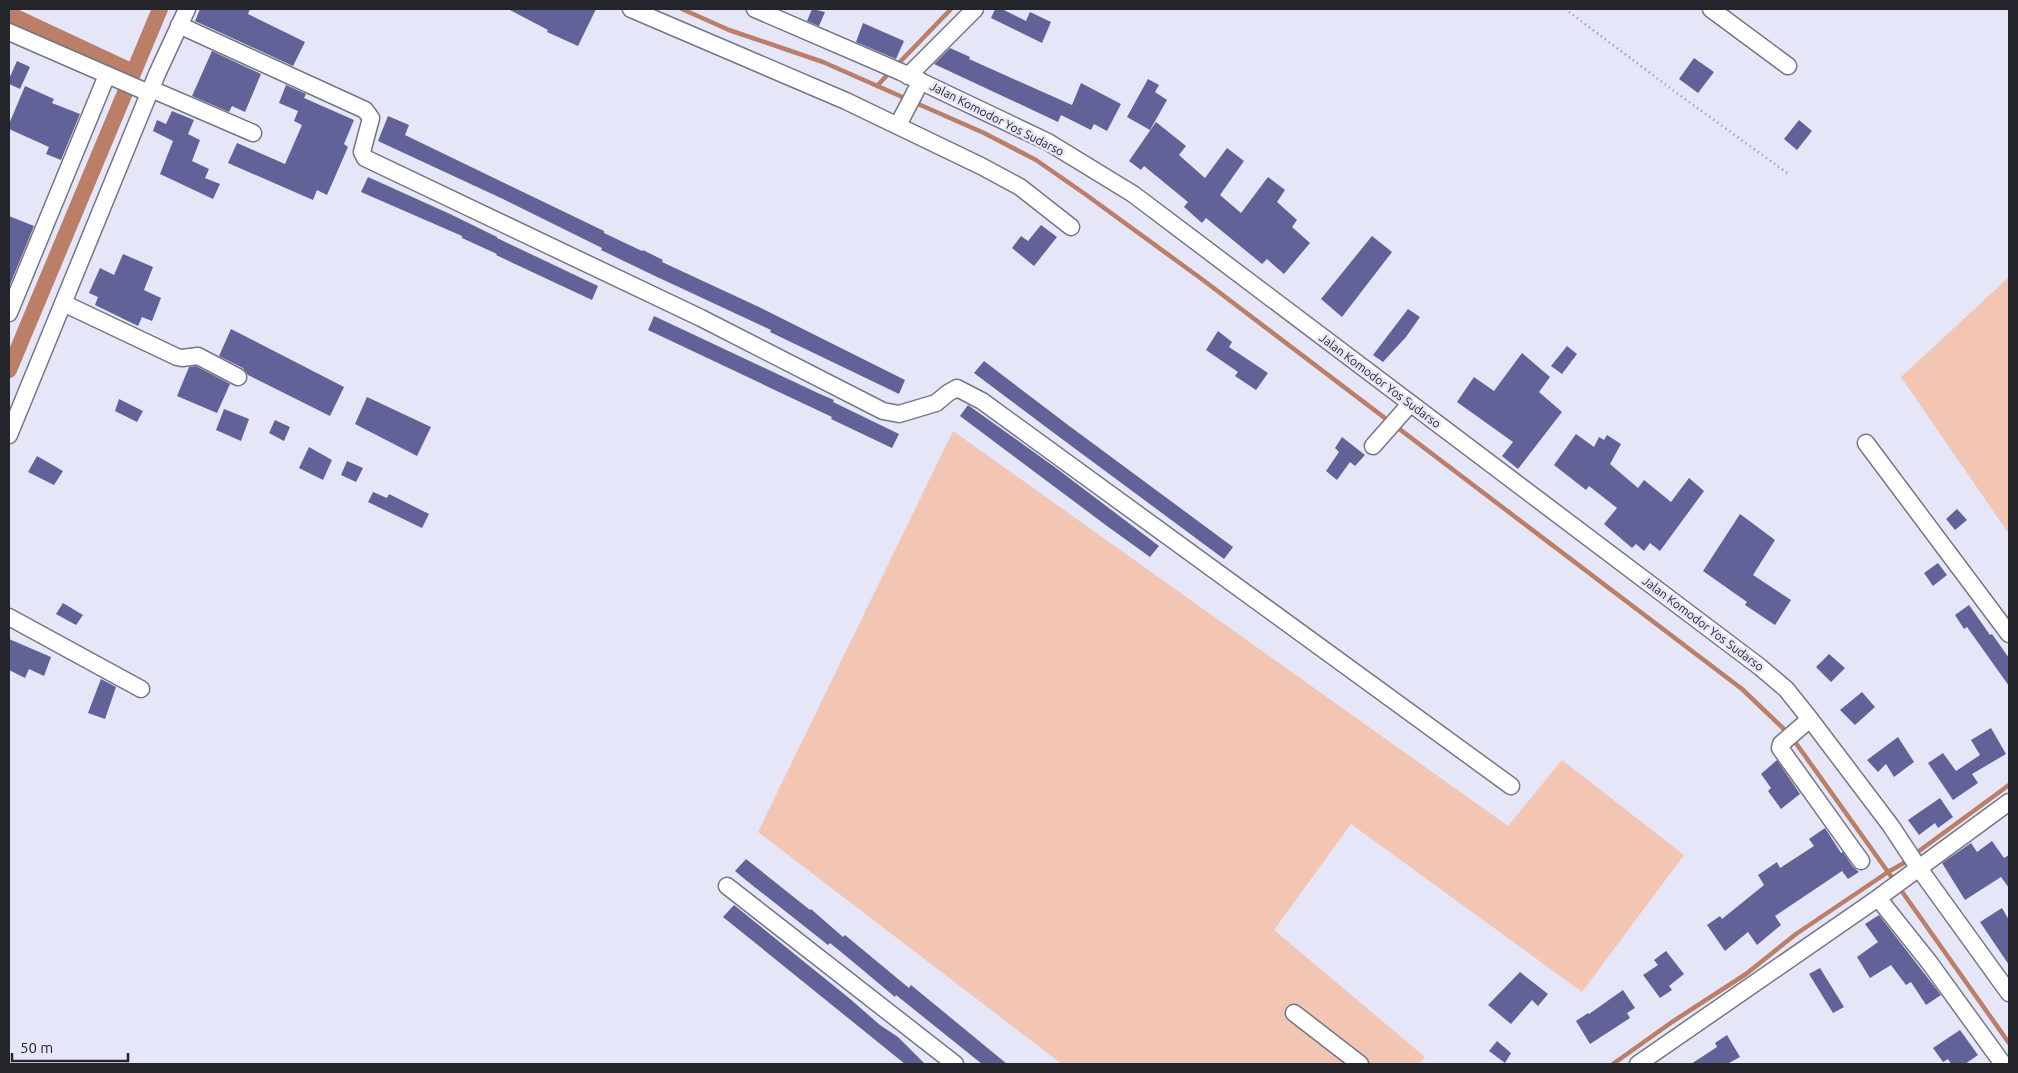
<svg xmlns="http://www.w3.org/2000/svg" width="2018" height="1073" font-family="Ubuntu,sans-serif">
  <rect width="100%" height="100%" fill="#e5e7f8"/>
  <!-- green -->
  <path fill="#f3c5b3" d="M2009 277V534L1901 377Z
    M953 431 1508 826 1562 760 1684 855 1582 992 1351 824 1274 930 1425 1057 1419 1064H1062L758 832Z"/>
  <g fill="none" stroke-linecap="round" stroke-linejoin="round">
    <!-- stream -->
    <path stroke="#bb7e66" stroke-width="4.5" d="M682 9 729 30 823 62 984 133 1036 160 1085 194 1203 280 1742 689 1788 733
      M897 65 951 9
      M877 86 891 71
      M1793 739 1893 879
      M1919 851 2009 785
      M1903 893 2009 1043
      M1613 1064 1672 1022 1746 974 1796 934 1888 872 1904 863"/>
    <!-- canal -->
    <path stroke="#bb7e66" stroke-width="16" d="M9 14 133 72
      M9 370 160 9"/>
  </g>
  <!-- building -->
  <path fill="#616297" d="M200 9H250L248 14 305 42 293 66 195 21Z
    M508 9H596L578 46 547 32 548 30Z
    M812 9 825 12 819 26 807 21Z
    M995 9H1002L1026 21 1030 12 1051 22 1042 43 991 18Z
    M863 23 904 41 896 59 856 42Z
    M950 48 970 57 969 59 1072 105 1081 83 1121 104 1107 131 1094 124 1091 130 1061 115 1058 122 934 64Z
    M212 51 261 74 245 112 232 106 229 112 192 96Z
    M1694 58 1714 72 1698 93 1679 79Z
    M17 61 30 67 20 89 9 84V79Z
    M1148 79 1159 85 1155 92 1167 100 1150 130 1127 117Z
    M286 85 306 94 304 98 354 120 344 144 348 147 327 195 317 190 313 200 228 163 237 143 285 164 302 125 294 121 298 111 279 103Z
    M25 86 54 99 52 103 80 114 61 160 46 154 49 147 9 129V124Z
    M172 111 194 120 188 134 200 140 192 161 209 169 205 178 220 184 213 199 160 174 173 141 153 131 157 120 166 124Z
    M388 116 409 125 405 135 604 231V233L642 251 643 250 663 260 662 262 759 307 905 380 899 394 770 332 771 330 655 276 601 250 602 248 503 199 378 141Z
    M1799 120 1812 131 1797 150 1784 139Z
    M1156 122 1186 146 1179 155 1205 178 1227 148 1244 161 1220 195 1241 213 1268 177 1285 190 1277 202 1297 220 1292 227 1310 243 1284 274 1267 259 1262 264 1206 218 1202 223 1184 207 1188 202 1144 166 1141 170 1129 161Z
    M368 177 450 214 497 237V238L598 286 592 300 496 255 497 254 462 238V236L361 192Z
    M9 216 34 226 9 287Z
    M1041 225 1057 237 1034 266 1012 248 1021 236 1028 241Z
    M1372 236 1392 252 1342 317 1321 299Z
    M123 254 153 267 144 290 161 298 152 321 142 317 138 326 95 305 98 297 89 293 100 268 114 275Z
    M1408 309 1420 317 1406 337 1383 362 1373 355Z
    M654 316 820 394 834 400 833 402 899 434 892 448 831 419 832 417 648 330Z
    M231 329 344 387 330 416 248 375 243 368 219 356Z
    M1218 331 1232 342 1229 347 1268 373 1256 390 1235 376 1238 372 1206 350Z
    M1567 346 1577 354 1562 374 1551 366Z
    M1522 353 1550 377 1539 392 1562 412 1518 469 1502 456 1513 442 1457 402 1474 377 1494 391Z
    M984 361 1068 425 1233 547 1224 559 1062 439 974 373Z
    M196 366 230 384 217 413 177 396 189 367Z
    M367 397 431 427 417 456 355 424Z
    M119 399 143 411 137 422 115 411Z
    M968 405 1056 468 1159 546 1150 557 1107 526 960 416Z
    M224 409 249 419 241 441 216 430Z
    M275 420 290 427 284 441 269 433Z
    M1576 434 1594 447 1599 437 1604 440 1607 435 1621 444 1610 464 1638 488 1644 480 1671 502 1689 478 1704 491 1660 551 1650 543 1644 551 1636 544 1632 548 1604 524 1617 508 1589 486 1586 490 1554 465Z
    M1342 437 1365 455 1355 466 1350 462 1337 480 1326 471 1339 452 1335 448Z
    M309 447 332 460 323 480 299 468Z
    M37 456 63 471 54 485 28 472Z
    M347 461 363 468 356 482 341 475Z
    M373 492 387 498 389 494 429 514 422 528 368 502Z
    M1957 509 1967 520 1955 530 1946 519Z
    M1740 514 1775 540 1753 575 1791 600 1775 625 1745 605 1747 602 1703 571Z
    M1938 563 1947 575 1933 586 1924 573Z
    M63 603 83 615 76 625 56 614Z
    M1969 605 1990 635 1992 634 2009 658V686L1967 627 1964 629 1955 615Z
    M9 639 51 657 44 676 29 669 25 678 9 670Z
    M1829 654 1845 668 1831 682 1816 667Z
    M101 679 116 687 105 719 88 713Z
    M1862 692 1875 707 1855 725 1840 710Z
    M1991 728 2006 754 1972 774 1978 783 1953 800 1928 763 1943 753 1956 771 1980 755 1971 740Z
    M1898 737 1914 762 1894 777 1886 764 1878 772 1867 760Z
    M1777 760 1800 794 1781 809 1768 791 1771 788 1761 774Z
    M1940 798 1953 817 1938 828 1935 823 1919 835 1908 820Z
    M1825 828 1841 853 1843 852 1853 867 1859 872 1848 879 1842 871 1775 916 1781 925 1757 945 1748 932 1725 951 1707 925 1720 916 1722 919 1764 885 1758 875 1777 862 1780 868 1814 846 1809 839Z
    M1992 841 2004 858 2009 855V888L2001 877 1965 900 1942 863 1971 843 1977 852Z
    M746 859 810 910 811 909 843 937 845 935 909 988 911 985 1007 1064H982L896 995 895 997 846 956 830 943 828 945 747 881 735 871Z
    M734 905 849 998 880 1025 898 1037 925 1064H905L723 917Z
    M2002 908 2009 920V965L1980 922Z
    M1879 915 1941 995 1926 1005 1911 982 1906 985 1891 965 1870 978 1857 957 1878 942 1865 924Z
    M1666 951 1684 974 1669 986 1672 990 1660 998 1643 975 1658 965 1654 960Z
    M1820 968 1844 1007 1833 1013 1809 974Z
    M1520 972 1548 994 1538 1006 1532 1000 1511 1024 1488 1005Z
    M1623 990 1635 1008 1627 1013 1630 1018 1590 1044 1576 1021 1588 1013 1589 1014Z
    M1960 1030 1978 1055 1965 1064H1951L1948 1059 1943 1062 1933 1048Z
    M1727 1035 1740 1057 1727 1064H1691L1717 1047 1715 1043Z
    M1497 1041 1511 1053 1505 1063 1489 1051Z"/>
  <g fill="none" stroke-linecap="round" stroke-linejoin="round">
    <defs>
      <path id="minor" d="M631 9 846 101 981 166 1020 187 1071 227
        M755 9 901 72 1048 142 1133 194 1760 667 1786 689 1810 719 1891 826 1918 867 2009 993
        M1711 9 1788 66
        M179 25 365 110 371 118 362 152 365 158 701 318 883 411 899 414 936 403 948 393 957 388 982 401 1511 786
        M9 32 149 93
        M908 76 975 9
        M151 89 253 133
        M898 125 921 81
        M63 303 177 357 182 358 198 356 238 377
        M9 313 107 75
        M9 435 157 74 187 9
        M1866 443 2009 634
        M1373 446 1410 404
        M9 617 141 689
        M1810 719 1781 744 1780 748 1861 861
        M727 886 955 1064
        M1878 898 1929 962 2003 1064
        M1294 1013 1360 1064
        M1638 1064 1878 898 2009 802"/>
    </defs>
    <!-- minor casing -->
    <use href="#minor" stroke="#757685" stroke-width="19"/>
    <!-- path -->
    <path stroke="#8a8b97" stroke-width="2.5" stroke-dasharray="1 4" stroke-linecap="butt" d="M1565 9 1678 94 1790 175"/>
    <!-- minor -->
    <use href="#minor" stroke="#fff" stroke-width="16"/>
  </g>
  <g text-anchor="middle" stroke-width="5" stroke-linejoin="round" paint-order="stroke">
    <!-- street labels -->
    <g font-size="12" fill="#24242b" stroke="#e5e7f8">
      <text transform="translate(997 119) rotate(27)" y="4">Jalan Komodor Yos Sudarso</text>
      <text transform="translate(1380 381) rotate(37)" y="4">Jalan Komodor Yos Sudarso</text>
      <text transform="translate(1703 624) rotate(37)" y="4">Jalan Komodor Yos Sudarso</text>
    </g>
  </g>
  <!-- border -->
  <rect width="2018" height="1073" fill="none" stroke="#24242b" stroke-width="20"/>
  <!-- scale -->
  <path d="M12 1053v8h116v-8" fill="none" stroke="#24242b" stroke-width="2.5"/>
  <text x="20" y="1053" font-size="15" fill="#24242b" stroke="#e5e7f8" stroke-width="4" paint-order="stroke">50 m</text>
</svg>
